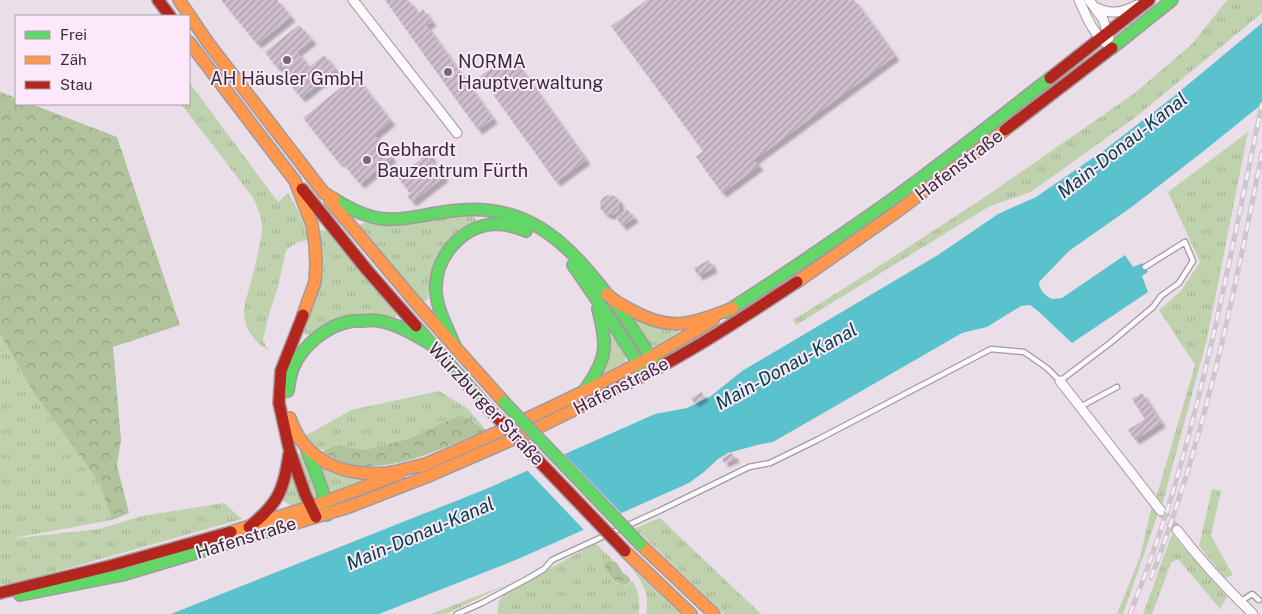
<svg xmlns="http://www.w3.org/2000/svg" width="1262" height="614" font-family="'Public Sans',sans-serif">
  <defs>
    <pattern id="grass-tufts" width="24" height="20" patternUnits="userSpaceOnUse" patternTransform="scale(1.25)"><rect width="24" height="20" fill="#bfd2ad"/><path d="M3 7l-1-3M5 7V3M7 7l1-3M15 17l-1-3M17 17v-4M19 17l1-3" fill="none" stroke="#a5b595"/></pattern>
    <pattern id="forest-crowns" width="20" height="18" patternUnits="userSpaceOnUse" patternTransform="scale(1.25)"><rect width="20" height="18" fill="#b0c39d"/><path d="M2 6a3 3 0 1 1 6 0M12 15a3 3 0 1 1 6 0" fill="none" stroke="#909f81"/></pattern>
    <pattern id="building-hatch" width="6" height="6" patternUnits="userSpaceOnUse" patternTransform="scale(1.25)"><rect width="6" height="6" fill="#d0bece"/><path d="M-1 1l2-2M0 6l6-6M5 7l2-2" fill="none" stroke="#aa9ba8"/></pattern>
    <filter id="shadow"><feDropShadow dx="4.5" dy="4.5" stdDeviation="1" flood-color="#0004"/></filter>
  </defs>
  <rect width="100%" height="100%" fill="#eadfe8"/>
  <!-- grass -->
  <path fill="url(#grass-tufts)" d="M1227 0H1262V13L1137 116 1031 192 990 206 796 325 793 320 867 274 985 197 1135 93 1192 44Z
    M189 82 278 202 288 193C298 208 304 223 308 240L298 242 286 250 278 287 270 311 263 339 266 347 271 351C256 345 244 329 244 312 244 304 247 296 249 289 253 274 257 259 260 243 261 238 262 233 262 228 262 216 257 205 251 195L181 104H189Z
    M1248 132 1207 339 1162 505 1156 498 1195 365 1159 310 1180 292 1200 262 1168 192Z
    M471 216 475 218 476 221 431 282 428 299 426 301H422L361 230 360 225 363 223 390 225 435 218Z
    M320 230 327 231 397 315 395 319 310 335 305 334 302 331Z
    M634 318 679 330V332L656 346 650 345Z
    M0 334 32 390 101 483 112 520 8 539 99 529 142 516 224 503 242 519 23 581 0 585Z
    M611 334 626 356 625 362 603 374Z
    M439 391 467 408 486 430 460 415 408 439 365 450 338 445 324 450 316 448 305 436 351 410Z
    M300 453 301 454 311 473 319 498 316 500 305 478 299 456Z
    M319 466 366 479 367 481 332 495 329 492Z
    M292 476 303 503 294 509 282 499Z
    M1212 489 1221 491 1211 536 1233 575 1225 578 1199 546Z
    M1152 506 1158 514 1123 614H1117L1140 557Z
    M660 518 761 614H724L635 528Z
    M1172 534 1227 597 1220 609 1178 559 1171 563 1152 614H1143Z
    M596 544 614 561 609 560 608 573C615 577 616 584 625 585V589L627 584 632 581C639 591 640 602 639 614H497L499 601 507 592 587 548Z
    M626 562 676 610 680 614H646C651 593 639 576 626 562Z
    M508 584 446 614H431Z"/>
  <!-- forest -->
  <path fill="url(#forest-crowns)" d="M0 92 16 98V104H31L117 137 180 325 113 347 121 440 117 465 129 513 112 520 100 483 32 390 0 334Z
    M460 415 486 430C447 446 404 469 360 466 347 465 335 459 324 453V450L338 445 365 450 408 439Z
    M609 560 616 562 623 573 630 578V582L625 585C616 584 606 572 604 563Z"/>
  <!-- water -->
  <path fill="#5ac2cc" d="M1262 23V104L1205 150 1133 206 1069 251 1039 282C1039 289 1045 297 1053 299 1055 299 1060 298 1062 298L1125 255 1133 267 1143 263 1148 272 1142 276 1148 292 1072 343 1038 311 1030 305 1021 306 987 327 962 333 773 442 757 445 728 453 718 459 704 472 689 483 518 559 379 614H171L486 489 655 414 687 408 711 396 742 371 938 255 998 214 1036 197 1103 151 1173 97Z"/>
  <!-- pier -->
  <path fill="#eadfe8" d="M562 452 623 515 586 532 526 469Z"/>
  <!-- building -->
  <path fill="url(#building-hatch)" filter="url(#shadow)" d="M221 0H277L291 17 257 44Z
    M385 0H408L418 13 423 9 432 22 426 25 493 119 478 130Z
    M647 0H854L895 56 754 160 759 166 722 193 696 157 703 151 611 26Z
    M299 25 312 40 297 52 309 67 324 55 336 70 301 98 290 84 293 81 281 65 277 68 265 52Z
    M511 55 586 160 556 182 480 76Z
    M355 76 391 121 374 135 392 158 360 184 341 161 339 163 303 118Z
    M426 151 432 157 430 159 444 177 412 202 407 196 410 193 397 177 421 159 419 157Z
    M600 205a10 10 0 1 1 20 0a10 10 0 1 1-20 0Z
    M627 209 634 218 622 226 616 217Z
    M709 260 713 268 698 276 694 268Z
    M702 392 704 397 694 403 691 398Z
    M1142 393 1161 423 1135 440 1128 430 1145 419 1132 399Z
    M732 453 735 458 724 463 722 458Z"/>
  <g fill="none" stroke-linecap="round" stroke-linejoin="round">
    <!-- street-tunnel -->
    <path stroke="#c6bcc4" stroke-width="9" stroke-dasharray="9 4.5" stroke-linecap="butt" d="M1161 511 1177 530"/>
    <defs>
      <path id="lane" d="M1080 407 1117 387
        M1240 602 1252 594 1259 600
        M457 614 482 603 527 579 544 569 552 560 661 510 749 467 770 463 817 440 991 349 1024 352 1047 368 1060 381 1110 343 1153 307 1161 296 1179 283 1193 261 1185 242 1145 267"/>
      <path id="street" d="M353 0 457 133
        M1079 0C1089 22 1092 33 1112 48
        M1089 0 1103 19 1109 38
        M1095 7C1111 15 1121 13 1137 5
        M1060 381 1161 511
        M1177 530C1200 560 1226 588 1253 614"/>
      <path id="fast" d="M1112 48 1172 0
        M334 199C383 230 399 218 451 211 525 201 565 240 607 294
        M573 265 610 319 645 374
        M617 305 658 368
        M726 312C782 276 836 239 890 201 945 161 998 119 1050 78
        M416 326 489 409
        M456 349C449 330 437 311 436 291 434 258 462 225 496 224 507 224 516 227 526 231
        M288 391C289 383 290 376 293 368 303 345 327 325 352 321 356 321 360 321 364 321 369 320 374 320 379 321 398 324 415 335 432 345
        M584 391C607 359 608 347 598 309
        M307 450 322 489 327 515
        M20 595 122 575 279 528"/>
      <path id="slow" d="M179 0 209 44 324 193 334 199
        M189 42 295 181 312 225 315 245 316 263 315 282 303 315
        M330 201 416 303 504 402
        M797 282 898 211 1005 130
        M607 294C615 302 623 306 633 311 673 333 693 323 733 308
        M290 418C304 461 344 477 387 473 400 471 412 467 425 464
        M419 467C493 435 566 402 637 364 663 351 688 335 713 320
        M279 528 349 507 426 477 525 434 584 405
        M231 532 319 504 399 474
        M640 544 714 614
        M625 551 691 614"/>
      <path id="jam" d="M158 0 170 16
        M1050 78 1149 0
        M1005 130 1112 48
        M302 189 367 270 416 326
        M303 315 281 371 279 403 289 448 305 494 316 517
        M584 405C617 388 651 373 683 354 722 332 759 307 797 282
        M249 527C278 504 284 490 289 454
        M0 593 110 566 231 532"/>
    </defs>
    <!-- lane casing -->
    <use href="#lane" stroke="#a29aa0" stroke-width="7"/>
    <!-- street casing -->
    <use href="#street" stroke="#a29aa0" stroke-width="11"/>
    <!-- fast casing -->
    <use href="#fast" stroke="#a29aa0" stroke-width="14"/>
    <!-- slow casing -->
    <use href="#slow" stroke="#a29aa0" stroke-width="14"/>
    <!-- jam casing -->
    <use href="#jam" stroke="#a29aa0" stroke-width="14"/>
    <!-- lane -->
    <use href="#lane" stroke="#fcfafc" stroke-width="4.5"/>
    <!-- street -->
    <use href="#street" stroke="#fcfafc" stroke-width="9"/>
    <!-- fast -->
    <use href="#fast" stroke="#63d668" stroke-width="11"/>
    <!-- slow -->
    <use href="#slow" stroke="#ff974d" stroke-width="11"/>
    <!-- jam -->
    <use href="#jam" stroke="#b3261e" stroke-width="11"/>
    <defs>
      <path id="rail" d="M1151 578C1204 441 1234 296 1262 153
        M1130 614C1148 568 1165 521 1178 474 1213 352 1236 228 1262 104"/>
    </defs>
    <!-- rail casing -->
    <use href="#rail" stroke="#cbc7ca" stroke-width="5"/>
    <!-- rail -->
    <use href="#rail" stroke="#fce8fa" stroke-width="3" stroke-dasharray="9" stroke-linecap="butt"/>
    <defs>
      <path id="fast-bridge" d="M504 402 640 544"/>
      <path id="jam-bridge" d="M489 409 625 551"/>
    </defs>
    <!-- fast-bridge casing -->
    <use href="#fast-bridge" stroke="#a29aa0" stroke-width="14" stroke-linecap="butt"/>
    <!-- jam-bridge casing -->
    <use href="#jam-bridge" stroke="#a29aa0" stroke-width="14" stroke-linecap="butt"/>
    <!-- fast-bridge -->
    <use href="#fast-bridge" stroke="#63d668" stroke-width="11"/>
    <!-- jam-bridge -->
    <use href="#jam-bridge" stroke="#b3261e" stroke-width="11"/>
  </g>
  <!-- markers -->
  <g fill="#746c74" stroke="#fce8fa" stroke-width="2">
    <circle cx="287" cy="60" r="5"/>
    <circle cx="448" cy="72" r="5"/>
    <circle cx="367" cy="160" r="5"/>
  </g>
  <g text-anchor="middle" stroke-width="4" stroke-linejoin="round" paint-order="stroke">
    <!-- poi labels -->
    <g font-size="18" fill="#352e35" stroke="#fce8fa" text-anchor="start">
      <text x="458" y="68">NORMA<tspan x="458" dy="21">Hauptverwaltung</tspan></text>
      <text x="287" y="85" text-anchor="middle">AH Häusler GmbH</text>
      <text x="377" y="156">Gebhardt<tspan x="377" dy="21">Bauzentrum Fürth</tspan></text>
    </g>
    <!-- street labels -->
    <g font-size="18" fill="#352e35" stroke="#fce8fa">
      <text transform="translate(959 165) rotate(-37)" y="6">Hafenstraße</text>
      <text transform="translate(621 386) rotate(-27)" y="6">Hafenstraße</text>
      <text transform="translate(486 404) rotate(47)" y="6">Würzburger Straße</text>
      <text transform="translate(246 538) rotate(-17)" y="6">Hafenstraße</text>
    </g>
    <!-- water labels -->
    <g font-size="19" font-style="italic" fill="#044449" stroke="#fce8fa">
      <text transform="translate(1122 145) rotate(-38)" y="7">Main-Donau-Kanal</text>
      <text transform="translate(786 366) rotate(-29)" y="7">Main-Donau-Kanal</text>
      <text transform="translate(420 533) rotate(-23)" y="7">Main-Donau-Kanal</text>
    </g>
  </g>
  <!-- legend -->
  <rect x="15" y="15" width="175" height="90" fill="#fce8fa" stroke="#ac9eab"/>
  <rect x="25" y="31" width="25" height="8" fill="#63d668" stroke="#ac9eab"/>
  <text x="60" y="40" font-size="15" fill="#352e35">Frei</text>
  <rect x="25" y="56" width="25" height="8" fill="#ff974d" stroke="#ac9eab"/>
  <text x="60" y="65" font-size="15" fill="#352e35">Zäh</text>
  <rect x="25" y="81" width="25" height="8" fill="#b3261e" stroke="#ac9eab"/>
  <text x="60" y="90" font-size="15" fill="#352e35">Stau</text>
</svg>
